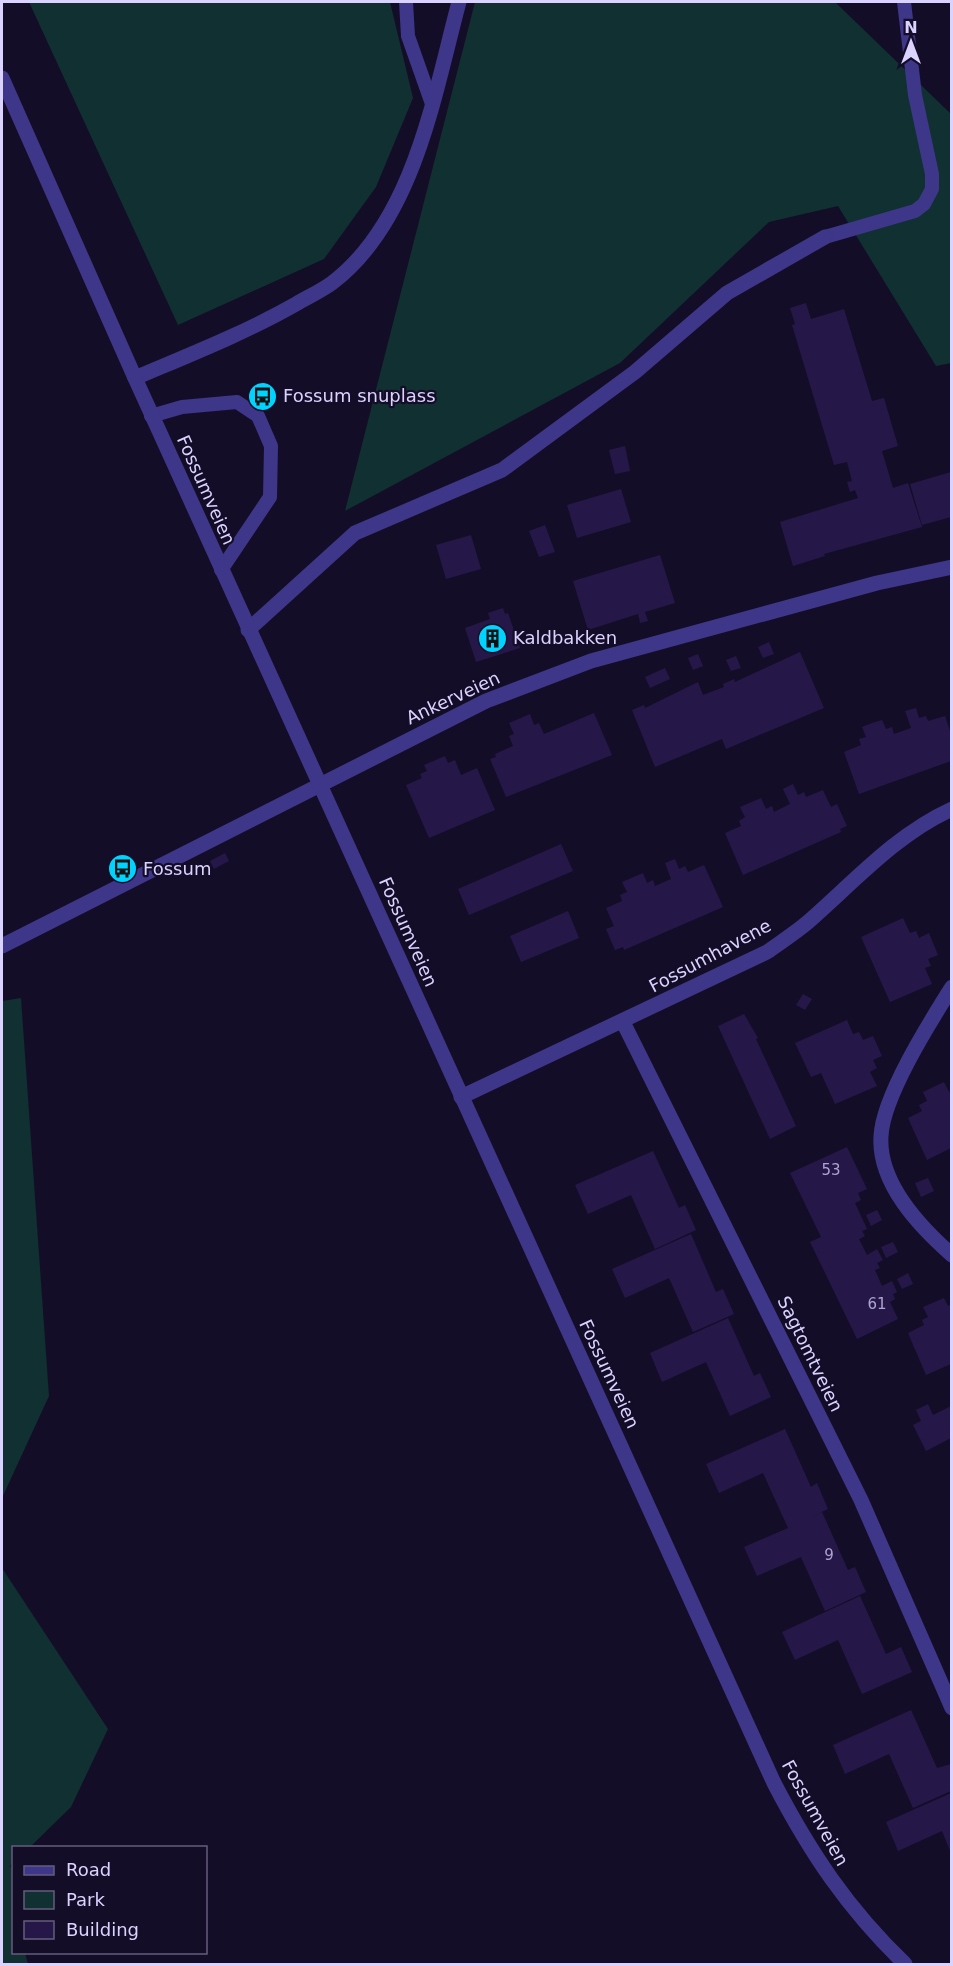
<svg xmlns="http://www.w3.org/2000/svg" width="953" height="1966" font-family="'DejaVu Sans',sans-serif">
  <rect width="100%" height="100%" fill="#140d27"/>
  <!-- green -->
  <path fill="#103031" d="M29 2H390L413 98 376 187 324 259 178 325Z
    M475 2H835L951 114V363L936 366 838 206 769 222 620 363 345 511Z
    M21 998 49 1396 2 1498V1001Z
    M2 1568 108 1729 71 1807 30 1847 14 1848 13 1863 10 1866 14 1869V1952L25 1953 28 1964H2Z"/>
  <!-- building -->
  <path fill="#251849" d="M806 303 811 319 844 309 872 401 884 398 898 446 882 451 893 488 908 483 922 527 824 554 825 556 793 566 780 522 858 498 855 490 850 492 847 482 852 481 847 462 834 465 792 325 795 324 790 308Z
    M625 446 630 471 615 474 609 450Z
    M951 472V517L922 525 910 484Z
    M621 489 631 522 577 538 567 505Z
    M545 525 555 552 539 557 529 531Z
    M471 535 481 569 446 579 436 545Z
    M660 555 675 603 645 612 648 621 640 623 638 614 588 630 573 581Z
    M503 608 505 614 508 613 520 648 476 662 465 628 490 619 488 613Z
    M769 642 774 654 763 658 758 647Z
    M800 652 824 708 726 749 722 739 655 767 632 710 644 705 645 708 698 682 703 695 724 687 723 684 734 679 735 682Z
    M698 654 703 666 693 670 688 658Z
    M736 656 741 668 731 671 726 660Z
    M665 668 670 679 650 688 645 677Z
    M916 708 919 718 926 716 928 721 945 716 951 734V761L859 794 844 752 861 745 859 739 866 737 862 727 872 723 882 720 886 729 892 727 894 734 911 728 905 711Z
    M594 713 612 755 506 797 490 759 496 757 495 754 513 746 509 736 514 734 509 723 530 714 534 725 539 723 544 734Z
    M445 756 448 763 455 760 461 775 477 768 495 810 429 838 406 785 422 778 420 774 427 771 424 765Z
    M793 784 798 795 804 792 806 797 823 790 831 807 837 804 847 826 840 829 841 832 743 875 725 833 741 826 739 821 745 817 740 807 761 798 766 809 772 806 774 812 790 804 783 789Z
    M561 844 573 871 469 915 458 889Z
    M225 853 229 861 214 869 210 861Z
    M675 859 679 869 685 866 688 872 704 865 723 907 624 950 623 947 615 950 606 929 614 926 606 908 622 901 620 895 627 892 622 882 643 873 647 883 653 880 655 886 671 879 665 863Z
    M568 911 579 938 521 962 510 936Z
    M903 918 910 933 916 931 919 938 929 933 938 955 928 959 931 966 925 968 932 984 890 1002 861 937Z
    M803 994 812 999 805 1010 796 1005Z
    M744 1014 758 1038 756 1039 796 1126 770 1139 718 1026Z
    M847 1020 853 1034 859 1032 863 1040 873 1036 882 1056 873 1060 877 1068 870 1072 877 1086 835 1104 821 1073 811 1077 795 1043Z
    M944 1082 949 1092 951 1091V1148L927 1160 908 1118 922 1111 919 1105 927 1101 923 1092Z
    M847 1147 867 1189 858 1193 861 1200 855 1203 867 1229 862 1231 865 1236 859 1239 867 1255 877 1249 883 1260 877 1263 880 1268 875 1270 882 1286 892 1281 897 1292 893 1294 895 1299 890 1302 898 1319 857 1339 810 1242 821 1237 790 1173Z
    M653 1151 679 1208 685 1205 696 1230 655 1249 631 1195 588 1214 575 1185Z
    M928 1178 934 1191 921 1197 915 1183Z
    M877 1210 882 1220 871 1226 866 1215Z
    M691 1234 716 1292 723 1289 734 1314 693 1332 669 1278 625 1298 612 1269Z
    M893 1242 898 1252 886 1258 881 1247Z
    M908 1273 913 1284 902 1289 897 1279Z
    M944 1298 948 1306 951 1304V1364L926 1375 908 1333 924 1325 922 1320 928 1317 923 1307Z
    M728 1318 754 1376 760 1373 771 1397 730 1416 706 1362 662 1382 650 1353Z
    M928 1404 933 1415 951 1406V1438L926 1451 913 1425 921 1421 916 1410Z
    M785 1429 811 1487 817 1483 828 1509 809 1518 822 1512 848 1570 855 1567 866 1592 825 1611 801 1557 757 1576 744 1547 788 1528 763 1473 719 1493 706 1464Z
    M860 1596 886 1654 901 1647 912 1672 862 1694 838 1640 795 1660 782 1632Z
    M911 1710 937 1768 951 1764V1791L913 1808 889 1754 845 1774 833 1745Z
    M951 1793V1853L942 1831 898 1851 886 1822Z"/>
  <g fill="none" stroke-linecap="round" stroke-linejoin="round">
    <!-- service -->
    <path stroke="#3e3688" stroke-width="14" d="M406 2 408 36 432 104
      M825 237 915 211 924 204 932 189V174L915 95 904 2
      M151 416 182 407 237 402 258 416 271 446 270 497 221 570"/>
    <!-- minor -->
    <path stroke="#3e3688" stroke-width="15" d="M2 78 135 378C189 355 245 333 296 304 308 297 321 291 332 283 414 221 434 95 459 2
      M248 630 355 533 502 470 635 372 727 293 825 237
      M2 946 486 701 591 661 877 583 952 567
      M952 987C930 1022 883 1096 881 1136 878 1183 919 1226 952 1255
      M623 1022 861 1500 952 1708
      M461 1097 767 952C781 942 795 933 808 922 854 882 895 835 952 809"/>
    <!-- tertiary -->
    <path stroke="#3e3688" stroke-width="15" d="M135 378 774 1783C811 1854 848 1909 905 1964"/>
  </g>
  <!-- icons -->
  <defs>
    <symbol id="bus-disc" viewBox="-11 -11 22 22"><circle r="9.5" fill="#00d3fe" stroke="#140d27"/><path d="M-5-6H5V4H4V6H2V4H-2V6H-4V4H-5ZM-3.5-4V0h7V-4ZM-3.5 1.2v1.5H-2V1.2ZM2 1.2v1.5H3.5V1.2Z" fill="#111"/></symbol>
    <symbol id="building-disc" viewBox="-11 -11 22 22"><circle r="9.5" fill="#00d3fe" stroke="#140d27"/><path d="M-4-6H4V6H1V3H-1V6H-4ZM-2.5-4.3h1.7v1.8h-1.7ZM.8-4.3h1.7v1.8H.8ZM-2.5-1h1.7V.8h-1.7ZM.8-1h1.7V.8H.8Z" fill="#111"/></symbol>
  </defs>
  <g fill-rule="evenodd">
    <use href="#bus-disc" x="246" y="380" width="33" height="33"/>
    <use href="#building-disc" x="476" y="622" width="33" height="33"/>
    <use href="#bus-disc" x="106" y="852" width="33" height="33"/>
  </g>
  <g text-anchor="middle" stroke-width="4.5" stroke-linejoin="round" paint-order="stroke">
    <!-- number labels -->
    <g font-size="15" fill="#aea4d2">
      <text x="831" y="1175">53</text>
      <text x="877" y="1309">61</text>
      <text x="829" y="1560">9</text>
    </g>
    <!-- poi labels -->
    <g font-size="18" fill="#dbd3ff" stroke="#140d27" text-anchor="start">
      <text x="283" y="402">Fossum snuplass</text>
      <text x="513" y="644">Kaldbakken</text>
      <text x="143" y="875">Fossum</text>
    </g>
    <!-- street labels -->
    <g font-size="18" fill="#dbd3ff" stroke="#140d27">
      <text transform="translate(206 490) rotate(66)" y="6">Fossumveien</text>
      <text transform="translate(453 698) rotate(-25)" y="6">Ankerveien</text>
      <text transform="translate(408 932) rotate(66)" y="6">Fossumveien</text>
      <text transform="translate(710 956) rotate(-28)" y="6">Fossumhavene</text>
      <text transform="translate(810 1354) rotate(64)" y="6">Sagtomtveien</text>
      <text transform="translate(609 1374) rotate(65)" y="6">Fossumveien</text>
      <text transform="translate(815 1813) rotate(61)" y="6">Fossumveien</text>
    </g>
  </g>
  <!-- border -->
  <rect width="953" height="1966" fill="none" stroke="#dbd3ff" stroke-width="6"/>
  <!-- legend -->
  <rect x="12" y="1846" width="195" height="108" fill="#140d27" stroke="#645c7d" stroke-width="1.5"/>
  <rect x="24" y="1866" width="30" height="9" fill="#3e3688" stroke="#645c7d" stroke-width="1.5"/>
  <text x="66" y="1876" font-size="18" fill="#dbd3ff">Road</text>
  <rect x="24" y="1891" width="30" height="18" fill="#103031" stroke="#645c7d" stroke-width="1.5"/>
  <text x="66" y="1906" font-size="18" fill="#dbd3ff">Park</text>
  <rect x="24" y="1921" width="30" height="18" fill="#251849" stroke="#645c7d" stroke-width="1.5"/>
  <text x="66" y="1936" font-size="18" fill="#dbd3ff">Building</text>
  <!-- north arrow -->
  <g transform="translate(911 42)" stroke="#140d27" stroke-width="4.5" paint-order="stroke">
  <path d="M0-4.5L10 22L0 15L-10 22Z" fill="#dbd3ff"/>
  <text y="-9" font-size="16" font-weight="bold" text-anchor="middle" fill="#dbd3ff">N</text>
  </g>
</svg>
